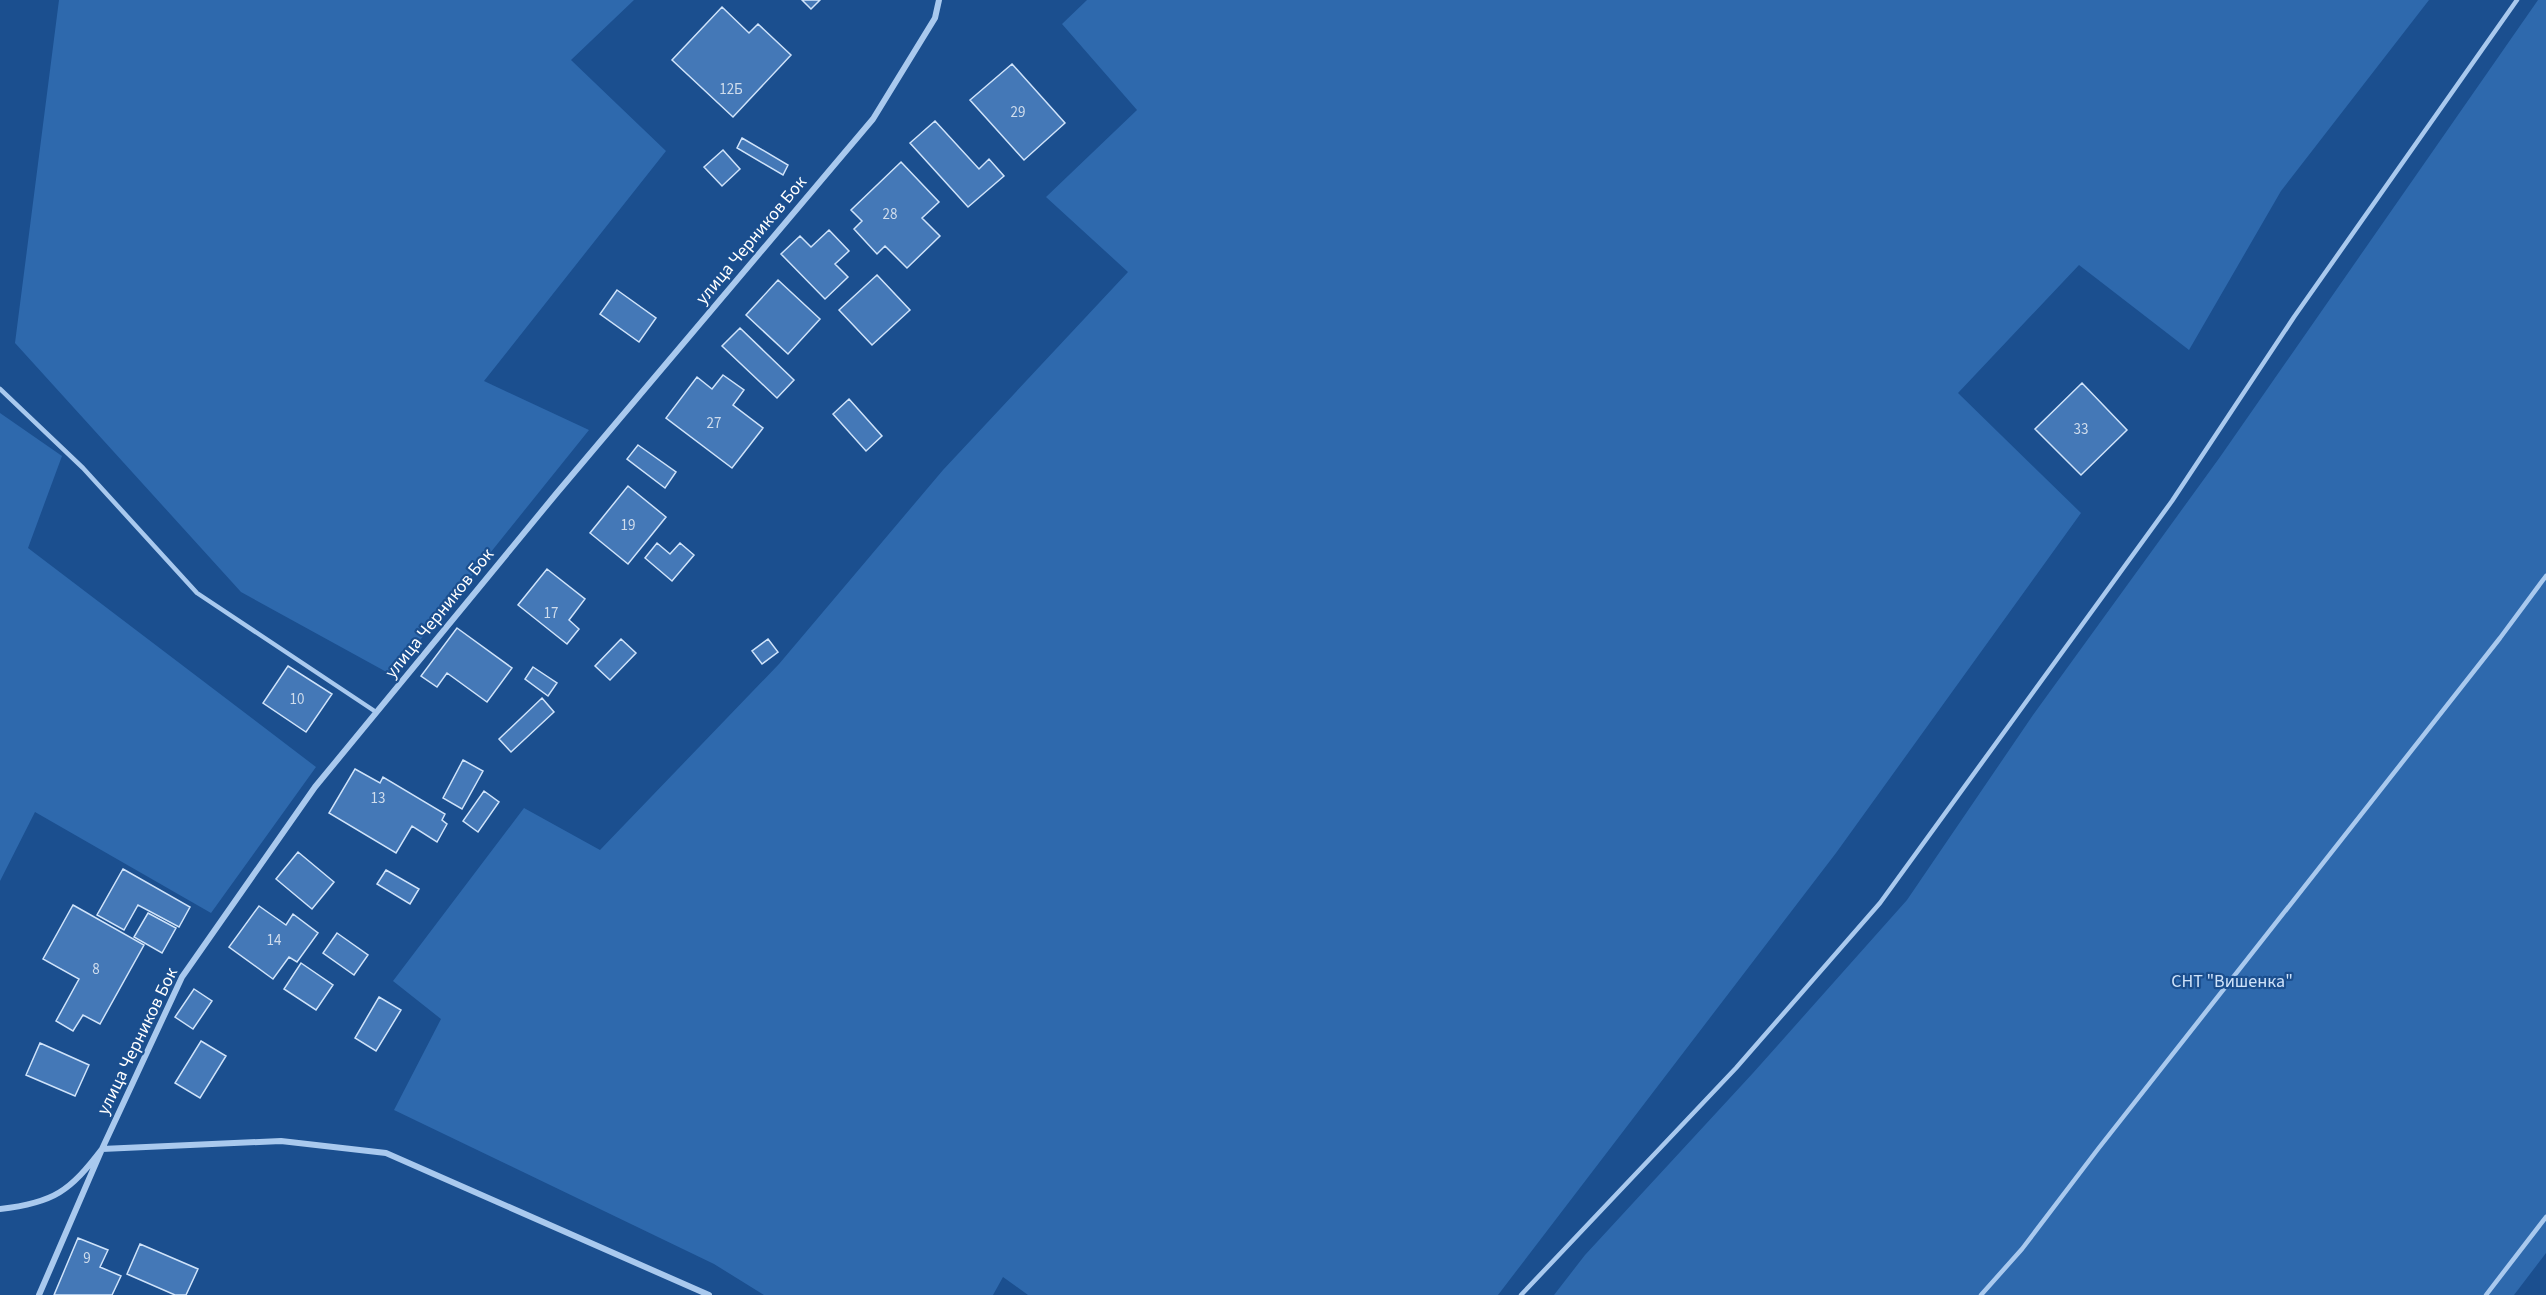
<svg xmlns="http://www.w3.org/2000/svg" width="2546" height="1295" font-family="'Source Sans 3',sans-serif">
  <rect width="100%" height="100%" fill="#1b4f8f"/>
  <!-- green -->
  <path fill="#2e69ad" d="M59 0H634L571 60 666 151 484 381 589 430 392 675 241 592 15 343Z
    M1087 0H2429L2281 191 2189 350 2079 265 1958 393 2081 513 1836 853 1498 1295H1028L1003 1277 993 1295H764L714 1264 394 1110 441 1019 393 981 524 808 600 850 779 664 943 470 1128 272 1046 197 1137 110 1062 24Z
    M2538 0H2546V1253L2514 1295H1554L1585 1255 1753 1073 1907 900 2033 715 2220 457Z
    M0 413 62 456 28 548 316 767 211 913 35 812 0 881Z"/>
  <!-- building -->
  <path fill="#4478b7" stroke="#cfe3fa" stroke-width="1.5" d="M802 0H820L811 9Z
    M722 7 749 33 758 24 791 55 733 117 672 60Z
    M1012 64 1065 123 1024 160 970 100Z
    M935 121 979 169 989 159 1004 176 968 207 910 143Z
    M742 138 788 165 783 175 737 148Z
    M723 150 740 169 722 186 704 167Z
    M901 162 939 202 922 218 940 236 907 268 885 246 877 254 854 229 862 221 851 210Z
    M829 230 849 251 835 264 848 277 825 299 781 254 800 236 811 247Z
    M877 275 910 310 872 345 839 310Z
    M778 280 820 319 788 354 746 315Z
    M617 290 656 318 639 342 600 314Z
    M740 328 794 380 777 398 722 346Z
    M723 375 744 390 733 405 763 428 732 468 666 418 697 377 712 389Z
    M2082 383 2127 430 2081 475 2035 429Z
    M849 399 882 436 866 451 833 414Z
    M638 445 676 472 665 488 627 459Z
    M628 486 666 517 628 564 590 533Z
    M657 543 670 554 680 543 694 555 672 581 645 558Z
    M547 569 585 599 569 620 579 629 567 644 518 605Z
    M457 628 512 668 487 702 447 673 437 687 421 676Z
    M621 639 636 653 610 680 595 666Z
    M768 639 778 652 762 664 752 651Z
    M288 666 332 694 306 732 263 703Z
    M533 667 557 683 548 696 525 679Z
    M542 698 554 712 511 752 499 739Z
    M463 760 483 771 462 809 443 798Z
    M355 769 380 783 383 777 445 814 442 820 447 824 437 842 412 826 396 853 329 813Z
    M484 791 499 802 478 832 463 821Z
    M298 852 334 882 312 909 276 879Z
    M123 869 190 907 179 927 138 905 124 930 97 915Z
    M386 870 419 889 410 904 377 884Z
    M73 905 144 945 100 1024 83 1015 73 1031 56 1021 79 979 43 959Z
    M259 906 286 925 293 914 318 933 297 962 289 957 273 979 229 947Z
    M148 913 176 928 162 953 134 937Z
    M337 933 368 955 354 975 323 953Z
    M301 963 333 985 316 1010 284 989Z
    M194 989 212 1001 193 1029 175 1017Z
    M379 997 401 1010 376 1051 355 1038Z
    M201 1041 226 1056 200 1098 175 1083Z
    M40 1043 89 1065 75 1096 26 1075Z
    M78 1238 108 1250 100 1267 121 1276 112 1295H54Z
    M140 1244 198 1269 186 1295H175L127 1274Z"/>
  <g fill="none" stroke-linecap="round" stroke-linejoin="round">
    <!-- service -->
    <path stroke="#a9c9ee" stroke-width="4.5" d="M0 389 83 468 197 593 376 712
      M1521 1295 1736 1068 1880 903 2172 501 2294 317 2517 0
      M1981 1295 2022 1249 2098 1149 2500 638 2546 576
      M2486 1295 2546 1217"/>
    <!-- minor -->
    <path stroke="#a9c9ee" stroke-width="6" d="M0 1209C54 1203 70 1191 102 1149L281 1141 386 1153 709 1295
      M39 1295 102 1149 182 977 315 787 556 494 873 119 935 18 939 0"/>
  </g>
  <g text-anchor="middle" stroke-width="4.5" stroke-linejoin="round" paint-order="stroke">
    <!-- number labels -->
    <g font-size="15" fill="#d0dded">
      <text x="731" y="94">12Б</text>
      <text x="1018" y="117">29</text>
      <text x="890" y="219">28</text>
      <text x="714" y="428">27</text>
      <text x="2081" y="434">33</text>
      <text x="628" y="530">19</text>
      <text x="551" y="618">17</text>
      <text x="297" y="704">10</text>
      <text x="378" y="803">13</text>
      <text x="274" y="945">14</text>
      <text x="96" y="974">8</text>
      <text x="87" y="1263">9</text>
    </g>
    <!-- street labels -->
    <g font-size="18" fill="#fff" stroke="#1b4f8f">
      <text transform="translate(751 240) rotate(-50)" y="6">улица Черников Бок</text>
      <text transform="translate(439 613) rotate(-51)" y="6">улица Черников Бок</text>
      <text transform="translate(137 1041) rotate(-64)" y="6">улица Черников Бок</text>
    </g>
    <!-- park labels -->
    <g font-size="18" fill="#cfe3fa" stroke="#1b4f8f">
      <text x="2232" y="987">СНТ "Вишенка"</text>
    </g>
  </g>
</svg>
